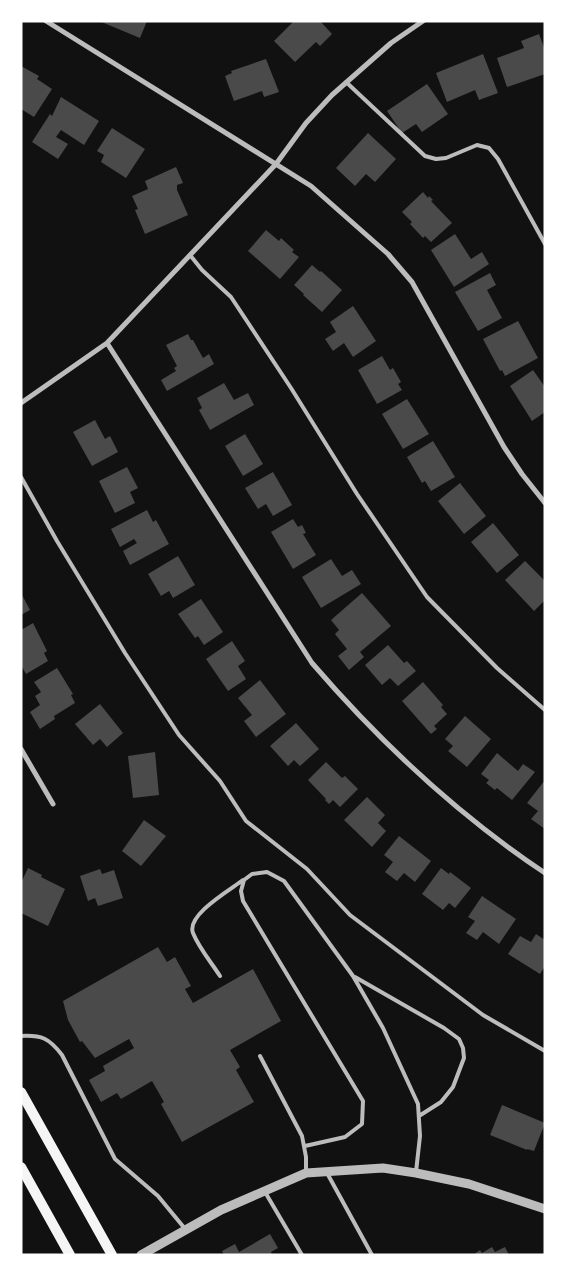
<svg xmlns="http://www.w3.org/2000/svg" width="566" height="1276" font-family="Inter,sans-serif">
  <rect width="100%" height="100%" fill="#111"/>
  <!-- building -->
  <path fill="#4a4a4a" d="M99 21H147L140 38Z
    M294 21H320L332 34 320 46 316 42 295 62 274 41Z
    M539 34 545 50V74L507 87 497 58 524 48 521 41Z
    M483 54 498 93 479 100 475 90 447 102 436 73Z
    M266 59 279 92 264 97 262 91 234 101 225 76 232 73 231 71Z
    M21 66 39 76 37 79 52 89 34 117 21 109Z
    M427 84 448 114 422 132 416 124 402 133 387 111Z
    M61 97 99 121 84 145 61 130 56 137 68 144 58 159 32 142 50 114 52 116Z
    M112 128 145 149 126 178 101 162 104 155 97 151Z
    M368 133 396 159 375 182 366 174 355 186 336 168Z
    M176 167 183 183 177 185V190L188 215 145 234 135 210 138 209 132 196 148 189 145 181Z
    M423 192 428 198 429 196 433 200 431 201 452 223 431 242 425 236 423 238 410 224 412 222 402 212Z
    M266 230 279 241 281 238 294 250 292 252 299 257 280 279 248 251Z
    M455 234 471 259 482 252 489 264 454 287 431 250Z
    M312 265 320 272 321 271 342 290 322 312 303 295 304 294 294 285Z
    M490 273 496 285 487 290 502 318 478 331 455 292Z
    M353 306 376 341 353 357 344 343 333 351 325 339 336 332 330 322Z
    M518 321 538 358 505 376 502 370 500 371 483 339Z
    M188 334 191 340H193L203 358 209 354 214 364 167 391 161 380 176 371 174 368 177 366 166 345Z
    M382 356 390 370 393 368 401 382 398 384 402 390 377 404 358 370Z
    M533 370 545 387V412L532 421 510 386Z
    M224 383 234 400 248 393 254 405 210 430 199 410 202 408 197 398Z
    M407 399 429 434 403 449 382 414Z
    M95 420 105 439 110 436 118 452 92 466 73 432Z
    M245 434 263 464 243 476 225 446Z
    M433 441 455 477 431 491 425 481 422 483 407 457Z
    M127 467 138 488 130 492 135 503 115 513 99 481Z
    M273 472 292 505 273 516 266 504 258 509 245 488Z
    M460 483 486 516 464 534 438 501Z
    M147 510 153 522 156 520 169 544 130 565 123 551 137 543 134 539 120 547 111 529Z
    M293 519 298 527 302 525 306 533 303 534 316 555 293 569 271 532Z
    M493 523 519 555 497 573 471 542Z
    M178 556 195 585 173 598 169 591 161 596 148 574Z
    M331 559 342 576 352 570 361 584 321 608 302 577Z
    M525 561 545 581V600L534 611 505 580Z
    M21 593 30 610 21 615Z
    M362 593 391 626 360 652 364 657 349 670 338 656 347 649 335 634 339 630 331 620Z
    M201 599 223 632 204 645 198 636 195 638 178 614Z
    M33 623 47 651 44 653 48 661 26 674 21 665V630Z
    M232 641 245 661 238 666 246 679 228 691 206 659Z
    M388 645 404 663 407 661 416 671 398 686 390 678 382 685 365 665Z
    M57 668 73 694 71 695 75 703 54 716 55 719 40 729 30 712 40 705 35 696 41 692 34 682Z
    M260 680 286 714 256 737 244 721 252 715 238 698Z
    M423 682 443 705 441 707 447 714 434 726 437 729 431 734 402 701Z
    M100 704 123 733 107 747 100 739 93 745 75 724Z
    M465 716 491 739 467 767 448 751 453 746 445 739Z
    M296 723 319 749 300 766 294 760 288 766 270 746Z
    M155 752 159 795 133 798 128 756Z
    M497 753 518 771 523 764 535 772 512 800 497 788 495 790 486 783 489 780 481 774Z
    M326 762 342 778 345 776 358 789 340 807 333 800 329 804 325 800 326 799 308 780Z
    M545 780V829L531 819 538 811 527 803Z
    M367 797 385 815 378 823 386 831 372 847 344 820Z
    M144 820 166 836 141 866 122 851Z
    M399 836 431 861 415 882 404 873 397 881 385 872 393 862 384 855Z
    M28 868 42 875 41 877 65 889 48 926 21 913V883Z
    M441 868 449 874 450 872 471 888 455 908 449 903 443 910 422 894Z
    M100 869 102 874 114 870 123 898 98 906 95 898 88 901 80 876Z
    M482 896 516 919 499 944 483 932 477 940 466 933 475 921 468 917Z
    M536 934 545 940V966L540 974 508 954 520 936 531 942Z
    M158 947 167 962 175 957 191 986 185 989 193 1003 253 969 281 1021 230 1050 240 1067 236 1070 254 1102 182 1142 161 1104 164 1102 152 1081 121 1099 117 1093 101 1102 89 1080 105 1071 103 1066 134 1048 129 1039 95 1058 82 1041 80 1042 68 1020 63 1001Z
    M502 1105 545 1123 534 1151 527 1149V1150L490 1135Z
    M270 1234 278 1248 271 1252 272 1255H224L222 1251 235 1244 239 1252Z
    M492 1247 495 1252 505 1247 509 1255H473L480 1250 482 1253Z"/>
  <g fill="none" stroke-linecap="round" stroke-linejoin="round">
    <!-- service -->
    <path stroke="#bcbcbc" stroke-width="4" d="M346 82 425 156 436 159 446 158 477 145 489 148 498 159 545 244
      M190 255 202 270 231 297 291 388 357 494 427 597 497 668 545 710
      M21 477 57 541 125 653 179 735 220 781 246 821 307 869 350 915 483 1015 545 1051
      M220 976C211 962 199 948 193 933 186 915 230 890 243 880
      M355 977 444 1028 459 1039 463 1048 464 1058 453 1087 441 1102 419 1116
      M21 1036C42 1035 49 1038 62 1055L115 1159 158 1196 186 1230
      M260 1056 302 1136 306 1157V1173
      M305 1146 345 1137 362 1124 363 1101 243 901 241 891 244 880 252 874 267 872 284 881 353 976 383 1028 418 1104 420 1136 416 1172
      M327 1173 372 1255
      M265 1192 302 1255"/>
    <!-- minor -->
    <path stroke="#bcbcbc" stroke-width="5" d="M46 21 311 186 388 254 412 282 504 447 522 474 545 503
      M107 343 312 663C380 742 458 815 545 873
      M21 403 107 343 276 164 306 123 332 95 391 43 423 21
      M21 749 53 804"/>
    <!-- tertiary -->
    <path stroke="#bcbcbc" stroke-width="9" d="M141 1255 221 1210 306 1173 383 1168 416 1173 469 1184 545 1209"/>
    <!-- secondary -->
    <path stroke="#f5f5f5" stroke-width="10" d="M21 1092 112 1255
      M21 1167 70 1255"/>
  </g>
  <!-- border -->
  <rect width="566" height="1276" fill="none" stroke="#ffffff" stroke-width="45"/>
</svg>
